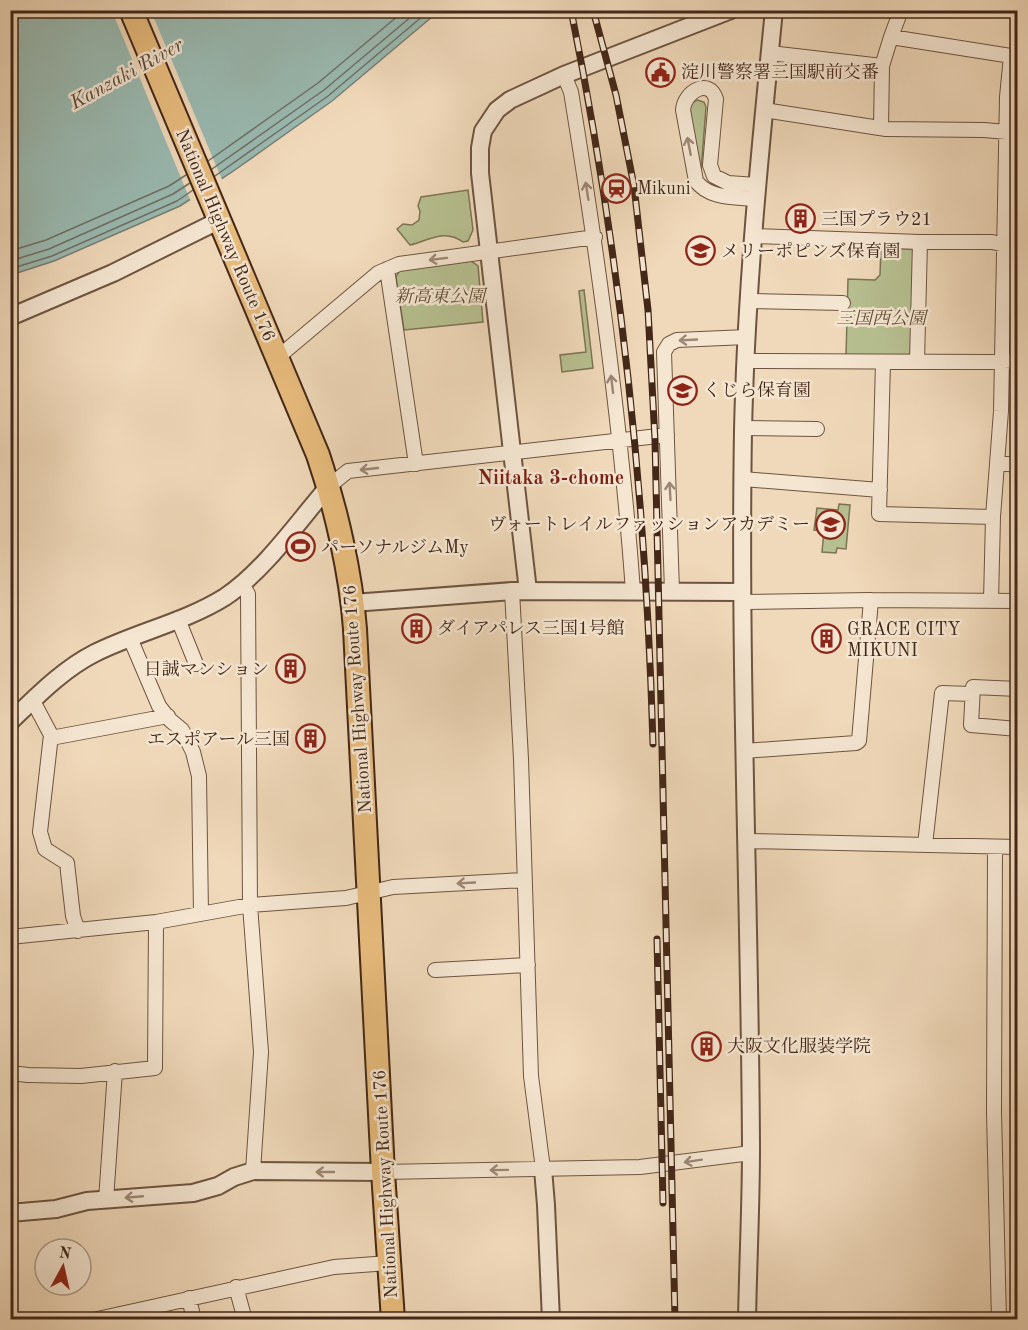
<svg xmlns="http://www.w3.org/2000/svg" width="1028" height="1330" font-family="'Old Standard TT','Noto Serif JP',serif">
  <rect width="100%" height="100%" fill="#f0d9ba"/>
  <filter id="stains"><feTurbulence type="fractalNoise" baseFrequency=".00333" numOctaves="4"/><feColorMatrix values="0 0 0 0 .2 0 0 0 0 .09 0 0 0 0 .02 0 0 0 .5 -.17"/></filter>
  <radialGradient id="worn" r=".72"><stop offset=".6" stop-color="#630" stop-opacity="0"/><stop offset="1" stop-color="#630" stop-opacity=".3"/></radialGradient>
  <!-- green -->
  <path fill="#b7c091" stroke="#7d7454" stroke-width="1.5" d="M697 100 704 102 706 107 701 171H699L689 110 690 104Z
    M468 190 473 230 468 241 463 242C444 228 428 241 410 245L397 229 403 224 412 225 419 220 420 211 418 206 421 197Z
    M881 248 916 249 913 357H846L848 279 875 280 880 275Z
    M471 261 478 266 483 322 404 330 396 277 400 270Z
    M584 290 593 368 562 372 560 355 586 352 579 291Z
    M839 504 850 505 846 549 837 548 836 553 822 552 824 531 814 530 817 508 838 510Z"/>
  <!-- water -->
  <path fill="#9abab2" stroke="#777f74" stroke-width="1.5" d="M11 11H439L332 101 232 172 180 206 54 261 11 275Z"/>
  <!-- pier -->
  <path fill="#f0d9ba" d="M112 11H151L223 182 191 202Z"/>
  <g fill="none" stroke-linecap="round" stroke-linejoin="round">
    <!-- shore -->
    <path stroke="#6e7065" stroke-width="1.5" d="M208 161 318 83 405 10
      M212 169 324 90 419 10
      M215 176 328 96 430 10
      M10 251 46 240 169 186 186 175
      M10 261 49 249 173 194 190 183
      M10 269 52 256 177 201 193 190"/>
    <defs>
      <path id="minor" d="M891 37 901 10
        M770 53 882 66 891 37 1018 57
        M564 75 571 92C598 257 621 423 633 591
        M764 110 886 129 984 130 1018 133
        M881 128 882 66
        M755 199C735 197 709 199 696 181L683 110C684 92 709 77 716 99L710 165 714 176 728 183 757 185
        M753 236 920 242H992L1018 248
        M387 269 416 464
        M748 301 843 303
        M277 358 378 273 399 264 595 237
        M746 361 990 362 1018 360
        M917 361 920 242
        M883 362 879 514 993 517
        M743 428 817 429
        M998 463 1018 465
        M743 479 880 490
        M328 487 348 471 667 435
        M242 584 248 594 250 905 261 1052 253 1171
        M512 591 521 759 531 1076 543 1169
        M672 591 664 352 669 344 677 340 747 337
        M991 601 993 517 1001 411 1007 97 1011 56
        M743 602 871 600 1018 601
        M178 619 196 664
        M130 638 159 706 170 720 182 730 193 752 199 776 201 914
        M1018 689 973 687 971 725 1018 729
        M33 701 51 735 40 832 45 849 67 863 73 916 78 931
        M51 738 168 716
        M744 751 856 743 859 741 871 600
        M747 841 1018 847
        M925 845 942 693 972 694
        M995 847 994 1112 999 1320
        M10 937 156 922 250 905 346 898 393 887 524 880
        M435 970 528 965
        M10 1073 28 1075 81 1076 155 1068 156 922
        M383 1172 640 1167 751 1153
        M106 1200 115 1071
        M236 1287 245 1320
        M189 1298 194 1320
        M93 1320 334 1267 389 1263"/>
      <path id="tertiary" d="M10 317 113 273 220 220
        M528 591 480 173V148L483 131 497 110 510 100 564 75 731 10
        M353 603 512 591 742 592
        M10 722C36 697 63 669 95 653 137 632 185 622 225 597 263 572 298 522 328 487
        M543 1169 546 1205 551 1320
        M10 1213 56 1209 87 1201 193 1193 218 1186 234 1177 253 1171 383 1172
        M747 1320C748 1263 751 1205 751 1148 750 909 739 670 743 431 746 290 760 150 774 10"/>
      <path id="trunk" d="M131 10 318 455C336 508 351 574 355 629L383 1172 393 1320"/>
    </defs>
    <!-- minor casing -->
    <use href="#minor" stroke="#6e5440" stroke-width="16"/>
    <!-- tertiary casing -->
    <use href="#tertiary" stroke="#6e5440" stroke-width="20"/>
    <!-- trunk casing -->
    <use href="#trunk" stroke="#432718" stroke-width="26"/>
    <!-- minor -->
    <use href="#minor" stroke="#f5e6d2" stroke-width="14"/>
    <!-- tertiary -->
    <use href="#tertiary" stroke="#f5e6d2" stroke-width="16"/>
    <!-- trunk -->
    <use href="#trunk" stroke="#e8bc7d" stroke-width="22"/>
    <defs>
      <path id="rail" d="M571 10C620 252 646 498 653 744
        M593 10 616 95 634 186 648 310 655 440 675 1320
        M657 939 663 1203"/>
    </defs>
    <!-- rail casing -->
    <use href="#rail" stroke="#432718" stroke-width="7"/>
    <!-- rail -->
    <use href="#rail" stroke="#f5e6d2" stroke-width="4.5" stroke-dasharray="14" stroke-linecap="butt"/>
  </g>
  <!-- one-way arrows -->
  <defs><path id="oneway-shaft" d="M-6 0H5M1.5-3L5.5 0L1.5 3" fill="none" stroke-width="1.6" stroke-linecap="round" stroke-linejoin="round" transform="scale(1.5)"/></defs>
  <g stroke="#9c8675">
    <use href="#oneway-shaft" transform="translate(689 146) rotate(-101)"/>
    <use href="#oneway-shaft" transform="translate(587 191) rotate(-99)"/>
    <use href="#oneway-shaft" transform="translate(438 259) rotate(173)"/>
    <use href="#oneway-shaft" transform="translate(688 340) rotate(177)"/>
    <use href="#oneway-shaft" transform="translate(612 384) rotate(-97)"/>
    <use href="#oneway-shaft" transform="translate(369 469) rotate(174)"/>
    <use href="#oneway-shaft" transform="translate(670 491) rotate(-93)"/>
    <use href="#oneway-shaft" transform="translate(466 883) rotate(177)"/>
    <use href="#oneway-shaft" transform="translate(693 1161) rotate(171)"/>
    <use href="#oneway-shaft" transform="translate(499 1170) rotate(179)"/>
    <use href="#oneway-shaft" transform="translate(325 1172) rotate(-180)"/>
    <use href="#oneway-shaft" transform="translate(134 1197) rotate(175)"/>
  </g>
  <!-- icons -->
  <defs>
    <symbol id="civic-ring" viewBox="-11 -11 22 22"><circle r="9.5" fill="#f5e6d2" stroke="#8f2418" stroke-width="1.5"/><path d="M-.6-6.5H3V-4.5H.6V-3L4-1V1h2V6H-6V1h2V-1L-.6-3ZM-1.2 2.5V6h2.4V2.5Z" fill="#8f2418"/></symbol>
    <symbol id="station-ring" viewBox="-11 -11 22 22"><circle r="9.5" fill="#f5e6d2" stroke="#8f2418" stroke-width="1.5"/><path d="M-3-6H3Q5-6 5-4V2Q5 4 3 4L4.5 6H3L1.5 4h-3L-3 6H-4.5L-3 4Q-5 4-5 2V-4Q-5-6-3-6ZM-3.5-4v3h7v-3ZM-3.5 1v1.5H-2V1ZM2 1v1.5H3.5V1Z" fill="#8f2418"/></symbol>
    <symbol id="building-ring" viewBox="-11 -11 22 22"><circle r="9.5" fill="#f5e6d2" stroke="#8f2418" stroke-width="1.5"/><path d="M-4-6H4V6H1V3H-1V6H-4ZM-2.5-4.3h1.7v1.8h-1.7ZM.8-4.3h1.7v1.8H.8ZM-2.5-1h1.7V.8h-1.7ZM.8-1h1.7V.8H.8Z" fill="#8f2418"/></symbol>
    <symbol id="school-ring" viewBox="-11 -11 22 22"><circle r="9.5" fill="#f5e6d2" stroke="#8f2418" stroke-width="1.5"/><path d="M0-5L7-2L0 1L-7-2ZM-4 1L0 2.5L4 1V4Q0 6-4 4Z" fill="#8f2418"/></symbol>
    <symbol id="university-ring" viewBox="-11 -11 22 22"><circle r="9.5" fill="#f5e6d2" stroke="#8f2418" stroke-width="1.5"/><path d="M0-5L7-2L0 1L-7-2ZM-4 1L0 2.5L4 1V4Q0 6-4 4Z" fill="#8f2418"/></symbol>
    <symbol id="stadium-ring" viewBox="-11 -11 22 22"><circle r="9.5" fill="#f5e6d2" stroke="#8f2418" stroke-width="1.5"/><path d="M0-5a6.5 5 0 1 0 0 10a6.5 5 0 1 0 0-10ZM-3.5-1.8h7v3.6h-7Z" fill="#8f2418"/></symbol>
  </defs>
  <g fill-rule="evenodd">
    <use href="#civic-ring" x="644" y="56" width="33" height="33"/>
    <use href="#station-ring" x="600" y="172" width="33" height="33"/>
    <use href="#building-ring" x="784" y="202" width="33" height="33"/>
    <use href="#school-ring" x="684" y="234" width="33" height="33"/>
    <use href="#school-ring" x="666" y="374" width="33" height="33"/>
    <use href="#university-ring" x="814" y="508" width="33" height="33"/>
    <use href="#stadium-ring" x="284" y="530" width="33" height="33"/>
    <use href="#building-ring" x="400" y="612" width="33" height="33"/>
    <use href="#building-ring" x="810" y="622" width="33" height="33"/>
    <use href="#building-ring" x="274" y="652" width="33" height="33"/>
    <use href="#building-ring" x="294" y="722" width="33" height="33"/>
    <use href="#building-ring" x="690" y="1030" width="33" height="33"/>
  </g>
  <g text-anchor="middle" stroke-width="5" stroke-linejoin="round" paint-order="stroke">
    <!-- poi labels -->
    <g font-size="18" fill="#432718" stroke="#f5e6d2" text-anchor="start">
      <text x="681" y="78">淀川警察署三国駅前交番</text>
      <text x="637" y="194">Mikuni</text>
      <text x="821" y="225">三国プラウ21</text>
      <text x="721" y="257">メリーポピンズ保育園</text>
      <text x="703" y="396">くじら保育園</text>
      <text x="810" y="530" text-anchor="end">ヴォートレイルファッションアカデミー</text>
      <text x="321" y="553">パーソナルジムMy</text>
      <text x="437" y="634">ダイアパレス三国1号館</text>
      <text x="847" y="635">GRACE CITY<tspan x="847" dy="21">MIKUNI</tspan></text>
      <text x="269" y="675" text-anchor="end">日誠マンション</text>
      <text x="290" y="745" text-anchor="end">エスポアール三国</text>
      <text x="727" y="1052">大阪文化服装学院</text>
    </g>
    <!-- street labels -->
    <g font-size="18" fill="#432718" stroke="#f5e6d2">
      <text transform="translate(226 235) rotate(67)" y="6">National Highway Route 176</text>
      <text transform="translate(357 699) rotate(-94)" y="6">National Highway Route 176</text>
      <text transform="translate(385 1184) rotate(-93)" y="6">National Highway Route 176</text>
    </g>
    <!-- park labels -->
    <g font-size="18" font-style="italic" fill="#604d36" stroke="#f5e6d2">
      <text x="440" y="302">新高東公園</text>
      <text x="881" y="324">三国西公園</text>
    </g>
    <!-- water labels -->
    <g font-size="20" font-style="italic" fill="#594c3e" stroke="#f5e6d2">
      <text transform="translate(126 73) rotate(-29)" y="7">Kanzaki River</text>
    </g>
    <!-- neighbourhood labels -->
    <g font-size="20" font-weight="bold" fill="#7a1f14" stroke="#f5e6d2">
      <text x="551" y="484">Niitaka 3-chome</text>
    </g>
  </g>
  <!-- margin -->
  <rect width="1028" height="1330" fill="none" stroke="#f0d9ba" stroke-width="36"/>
  <rect x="12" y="12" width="1004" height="1306" fill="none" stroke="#432718" stroke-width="3"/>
  <rect x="18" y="18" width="992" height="1294" fill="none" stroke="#432718" stroke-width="1.5"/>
  <!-- north arrow -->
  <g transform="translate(63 1267) rotate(8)"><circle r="28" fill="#f5e6d2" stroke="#ae9a88" stroke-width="1.5"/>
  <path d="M0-4.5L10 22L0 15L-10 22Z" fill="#8f2418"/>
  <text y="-9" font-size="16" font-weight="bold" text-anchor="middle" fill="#432718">N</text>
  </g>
  <rect width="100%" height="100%" filter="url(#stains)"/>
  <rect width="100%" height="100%" fill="url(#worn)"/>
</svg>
